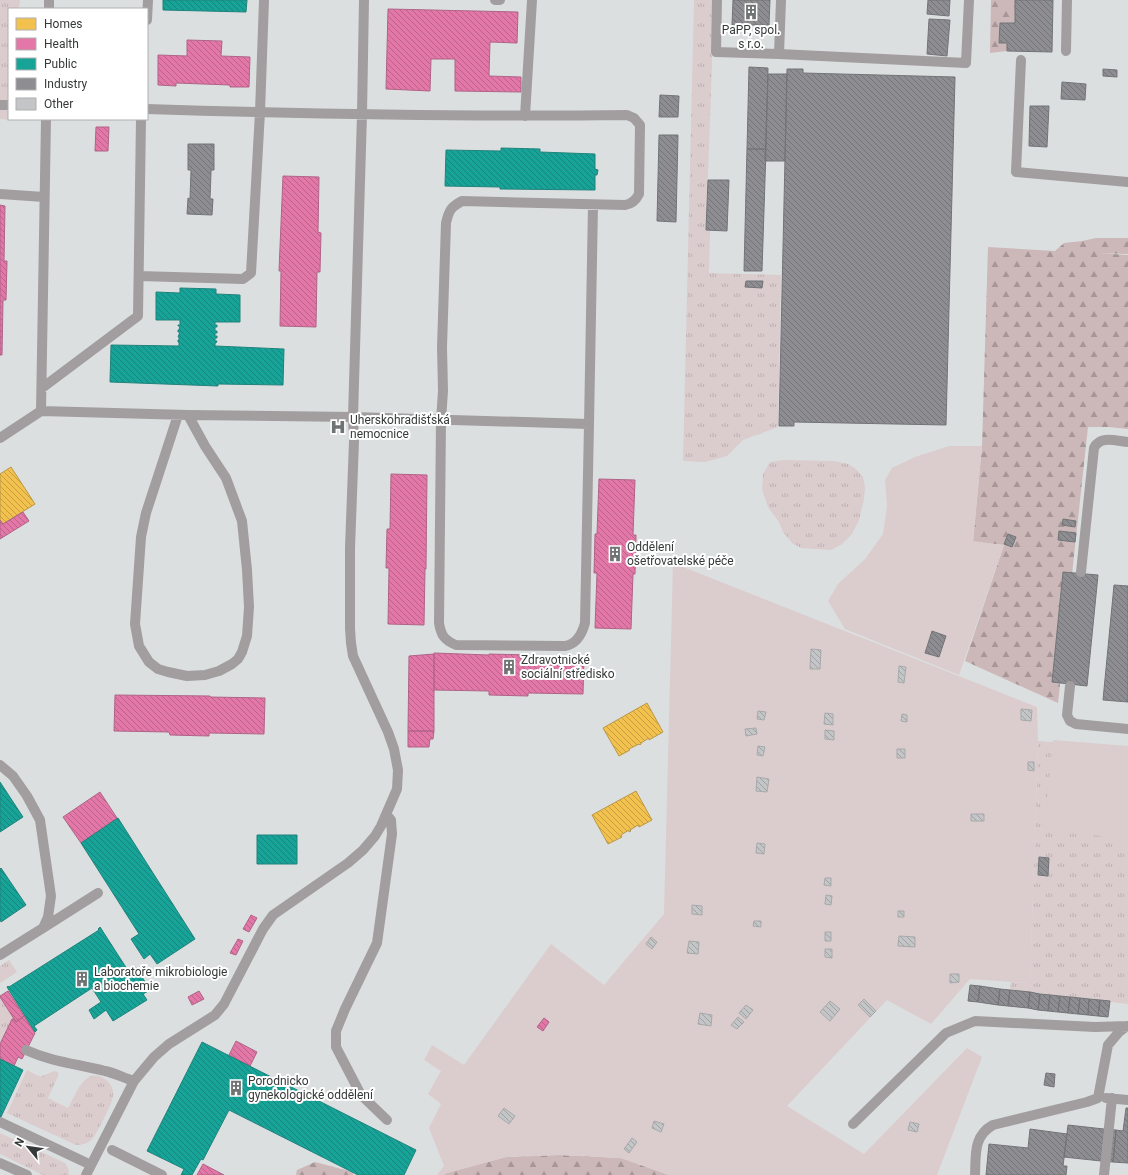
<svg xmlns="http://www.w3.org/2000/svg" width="1128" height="1175" font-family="Roboto,sans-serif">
  <defs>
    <pattern id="grass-tufts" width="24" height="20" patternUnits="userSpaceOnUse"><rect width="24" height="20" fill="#dbccce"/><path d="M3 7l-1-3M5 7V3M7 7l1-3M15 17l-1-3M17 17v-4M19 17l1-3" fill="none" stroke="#bdb0b2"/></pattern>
    <pattern id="forest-firs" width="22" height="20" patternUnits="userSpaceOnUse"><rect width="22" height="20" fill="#ccb7b9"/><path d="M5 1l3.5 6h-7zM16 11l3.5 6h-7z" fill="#a69697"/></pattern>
    <pattern id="homes-back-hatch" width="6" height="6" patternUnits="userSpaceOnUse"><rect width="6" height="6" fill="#f2c14e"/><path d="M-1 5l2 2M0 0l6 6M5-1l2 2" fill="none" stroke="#c59e42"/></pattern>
    <pattern id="health-back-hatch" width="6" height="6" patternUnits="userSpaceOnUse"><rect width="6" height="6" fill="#e377a8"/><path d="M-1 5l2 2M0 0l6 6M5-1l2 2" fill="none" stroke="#b9638a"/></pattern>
    <pattern id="public-back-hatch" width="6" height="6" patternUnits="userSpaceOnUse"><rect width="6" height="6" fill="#17a398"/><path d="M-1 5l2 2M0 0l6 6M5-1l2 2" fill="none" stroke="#16867d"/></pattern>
    <pattern id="industry-back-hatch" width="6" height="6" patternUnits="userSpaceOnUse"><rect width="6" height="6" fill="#8d8d92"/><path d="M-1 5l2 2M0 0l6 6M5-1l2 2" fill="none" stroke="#747478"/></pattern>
    <pattern id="building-back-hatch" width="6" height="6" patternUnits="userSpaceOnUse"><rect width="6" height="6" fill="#c3c5c6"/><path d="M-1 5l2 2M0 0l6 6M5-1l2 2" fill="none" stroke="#9fa1a2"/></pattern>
  </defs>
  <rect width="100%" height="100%" fill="#dcdfe0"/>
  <!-- grass -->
  <path fill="url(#grass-tufts)" d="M0 0H20L19 9H9V119L11 120 0 119Z
    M694 0H713L712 64 706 230H710L709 273 781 275 778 427 743 440 727 456 705 462 683 461Z
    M783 460 834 461 848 464 856 469 863 477 865 488 864 499 859 520 852 534 842 544 831 550 801 548 792 543 783 532 779 522 768 507 762 489 763 474 770 462Z
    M1038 741 1128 748V1004L1010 990 1011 982 1030 983Z
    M9 960 17 972 0 983V966Z
    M0 997 14 1019H12L0 1044Z
    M27 1070 40 1077 54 1071 58 1072V1076L48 1098 68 1108C76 1095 85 1064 106 1080 111 1083 114 1091 113 1096 113 1102 97 1133 93 1138 89 1143 82 1145 76 1145L7 1113Z
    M0 1133 65 1163C68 1167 70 1171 68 1175H43L0 1154Z"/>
  <!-- forest -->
  <path fill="url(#forest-firs)" d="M991 0H1015V23H1000L999 43H1007V51L990 53Z
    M1096 238H1128V254L1098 253 1128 255V429L1109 427H1088L1058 703 965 661 1004 545 973 542 982 446 988 247 1055 251 1064 243 1082 241Z
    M559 1155 621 1158 669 1175H443L447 1173 506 1157Z
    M315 1162 353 1172V1175H296L297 1170Z"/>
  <!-- green -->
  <path fill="#dbccce" d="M949 446H982L973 541 1004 545 959 675 845 629 828 601 838 584 865 559 883 534 887 506 885 480 892 468 915 457Z
    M673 563 1037 707 1038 741 1030 983 970 979 931 1024 887 1000 787 1106 864 1154 967 1048 982 1057 937 1175H669L621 1158 559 1155 506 1157 447 1173 443 1175H437L444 1166 429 1128 441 1104 428 1094 441 1071 424 1060 432 1045 464 1065 551 944 604 985 664 914Z
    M1053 740 1128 746V838L1044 831Z"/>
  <!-- homes -->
  <path fill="url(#homes-back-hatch)" stroke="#ba9848" d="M11 467 35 504 3 524 0 520V474Z
    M647 703 663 732 649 740V738L641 743V744L640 745 639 744 629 749 630 750 619 756 603 728Z
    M636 791 652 820 639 827 638 825 630 830 631 831 629 832V830L621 835 622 837 608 844 592 815Z"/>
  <!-- health -->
  <path fill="url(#health-back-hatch)" stroke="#af6487" d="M388 9 518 12 517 43 490 42 489 76 521 77V92L455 91V59H431L430 91 386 89Z
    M187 40 222 41 221 56 250 57 249 87H230V85L176 83V86L158 85V55L187 56Z
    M96 127H109L108 151H95Z
    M283 176 319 177 318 232 321 233 320 272H317L316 327 280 326 281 271H279Z
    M0 205 5 206 4 261H7L6 300H3L2 355H0Z
    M391 474 427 475 426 569H425L424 625 388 624 389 568H386L387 529H390Z
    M599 479 635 480 633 535H636L635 574H633L631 629 595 628 597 573H594L595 534H597Z
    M23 512 29 521 0 539V520L3 524Z
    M434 653 489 655V654L529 655V657L584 658 583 694 528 693V696L489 695V691L434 690Z
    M434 654V731H408L409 656Z
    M115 695 210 696V697L265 698 264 734 209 733V736L170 735 169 732 114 731Z
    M408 731H434L433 739H430L429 747H408Z
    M100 792 117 818 81 843 63 817Z
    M251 915 257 918 249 932 243 929Z
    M238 939 243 941 236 955 230 953Z
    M8 991 24 1016 16 1022 0 997V996Z
    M199 991 204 999 192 1005 188 997Z
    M24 1016 35 1033 22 1059 18 1057 14 1066 0 1059V1044L12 1019H14L16 1022Z
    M544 1018 549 1022 543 1031 537 1027Z
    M236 1041 257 1052 250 1066 229 1055Z
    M203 1164 224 1175H197Z"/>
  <!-- public -->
  <path fill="url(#public-back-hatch)" stroke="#20837c" d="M163 0H247L246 12 163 10Z
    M501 148 540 149V152L595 154V169L598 170 597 175H595V190L500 189V187L445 186 446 150 501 151Z
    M180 288 216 289V294L240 295V322H215V325H217V327H215V331H217V333H215V336H217V338H215V341H217L216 343H215V346L284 349 283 385 218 384V386L110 382 111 345 179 346V342H178V340H179V337H178L180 332H178V330H179L180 326H178V325H180V320H156V292L180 293Z
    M0 782 23 817 0 832Z
    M118 818 195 939 157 964 150 954 144 959 131 939 139 934 81 843Z
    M257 835H297V864H257Z
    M1 868 26 905 1 922 0 920V869Z
    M100 927 129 972 136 967 150 990 143 994 147 1000 113 1021 106 1010 94 1019 89 1010 101 1002 92 988 34 1026 37 1030 35 1032 7 987 8 986 9 987 99 930 98 929Z
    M202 1042 416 1150 404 1175H358L229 1110 203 1160 201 1159 192 1175H181L184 1169 147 1151Z
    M0 1059 23 1070 0 1119Z"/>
  <!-- industry -->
  <path fill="url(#industry-back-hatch)" stroke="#737477" d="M733 0H770L769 25H732Z
    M928 0H950L949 16 927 14Z
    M1015 0H1053L1052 52 1007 51V43H999L1000 23H1015Z
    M929 19 950 20 947 56 927 54Z
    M749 67 768 68 766 149H747Z
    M787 69H803V73L955 77 946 425 794 422V426H779Z
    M1103 69 1117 70V77L1103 76Z
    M768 74H787L785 161H765Z
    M1062 82 1086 84 1085 100 1061 99Z
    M660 95 679 96 678 117H659Z
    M1030 106H1049L1047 147 1029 146Z
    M659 135H678L676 222 657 221Z
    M188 144H214V170H211V172L210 199H213L212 215 187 214 188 198 190 199 191 170H188Z
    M747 149H766L762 271H744Z
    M708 180H729L727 231 706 230Z
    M746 281H763L762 288 745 287Z
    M1063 519 1076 521 1075 527 1062 525Z
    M1059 531 1076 533 1075 542 1058 540Z
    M1008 534 1016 537 1012 547 1004 544Z
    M1063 572 1098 575 1087 686 1052 682Z
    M1114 585 1128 586V702L1103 700Z
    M932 631 946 636 939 657 925 653Z
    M1039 857 1049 858 1048 876 1038 875Z
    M970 985 980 986 978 1002 968 1001Z
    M980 986 1000 989 998 1005 978 1002Z
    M1000 989 1010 990 1008 1006 998 1005Z
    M1010 990 1030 992 1028 1008 1008 1006Z
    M1030 992 1040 994 1038 1010 1028 1008Z
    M1040 994 1050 995 1048 1011 1038 1010Z
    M1050 995 1060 996 1058 1012 1048 1011Z
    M1060 996 1070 997 1068 1013 1058 1012Z
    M1070 997 1080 998 1078 1014 1068 1013Z
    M1080 998 1089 999 1088 1015 1078 1014Z
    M1089 999 1100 1000 1098 1016 1088 1015Z
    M1100 1000 1110 1001 1108 1017 1098 1016Z
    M1046 1073 1055 1074 1054 1087 1044 1085Z
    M1126 1108H1128V1163L1113 1162 1116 1130 1123 1131Z
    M1068 1125 1104 1129 1101 1161 1064 1157Z
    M1030 1129 1067 1134 1063 1166H1067L1066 1175H986L989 1144 1028 1148Z
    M1104 1129 1116 1130 1113 1162 1101 1161Z"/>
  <!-- building -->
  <path fill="url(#building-back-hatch)" stroke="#a7a9aa" d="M811 649 821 650 820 669H810Z
    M899 666 906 667 904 683 898 682Z
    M1021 709 1032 710 1031 721 1021 720Z
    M758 711 766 712 764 720 757 719Z
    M825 713 833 714V725L824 724Z
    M902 714 907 715V722L901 721Z
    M756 728 757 734 746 736 745 729Z
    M825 730 834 731V740L825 739Z
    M758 746 765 747 763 756 757 755Z
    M897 749H905V758H897Z
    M1028 762H1034V771L1028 770Z
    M757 777 769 779 767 792 756 791Z
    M971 814H984V821H971Z
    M757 843 765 844 764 854 756 853Z
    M825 878H831V886L824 885Z
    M826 895 832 896 831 905 825 904Z
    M692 905 702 906V915L692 914Z
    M898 911H904V917H898Z
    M754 921H761V927L753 926Z
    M825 932H831V941H825Z
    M899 936 915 937V947L898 946Z
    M651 937 657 942 652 949 646 944Z
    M689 941 699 942 698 954 687 953Z
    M825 949H832V958L825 957Z
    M950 974H959V982L950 983Z
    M864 999 876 1011 870 1017 858 1005Z
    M830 1001 840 1009 830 1021 820 1012Z
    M746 1005 753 1010 746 1019 739 1013Z
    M700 1013 712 1015 711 1026 698 1024Z
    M738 1017 744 1022 737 1029 731 1025Z
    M504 1108 515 1116 509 1124 498 1116Z
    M654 1121 664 1124 661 1132 652 1128Z
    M910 1122 919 1124 917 1132 908 1130Z
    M632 1138 637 1142 629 1153 624 1149Z"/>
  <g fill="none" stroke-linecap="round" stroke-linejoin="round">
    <!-- lane -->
    <path stroke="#a29e9f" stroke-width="10" d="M495 0H500
      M717 0 716 52 779 54 781 0
      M49 9V0
      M147 20 148 0
      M1066 51 1067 0
      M779 54 966 63 969 0
      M1021 60 1016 172 1128 182
      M0 105H9
      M147 109C307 114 467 117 627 115L634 118 640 125 639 194C636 200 632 204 625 205L462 201C451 207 449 210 446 223L442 347 443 391 441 420 439 623C441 635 444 640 456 645L565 646C577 644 582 634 585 623L589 424
      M525 116 532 0
      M0 194 44 197
      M139 276 243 279 251 273 260 112 264 0
      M42 388 138 316 141 119
      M41 411 188 415 353 417 589 424 593 205
      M178 415 146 513 141 537 135 624 139 646 149 662 158 669 168 672 187 676 205 675 219 671 232 664 238 659 242 652 247 636 249 607 247 570 242 521 226 478 205 446 188 415
      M0 438 41 411 46 119
      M1081 572 1094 448C1100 435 1116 441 1128 442
      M1070 686 1067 715 1070 721 1076 724 1128 729
      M0 765 13 776 27 796 40 820 51 896 48 917 43 928 0 955
      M387 815 391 820 392 834 377 943 345 1009 336 1031V1047L361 1095 387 1120
      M43 928 98 893
      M26 1050C52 1062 78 1064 105 1071 115 1073 124 1078 134 1081
      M1106 1098 1128 1100
      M0 1122 91 1165
      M853 1124 946 1033 975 1021 1095 1027 1128 1026
      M112 1150 162 1175
      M0 1163 27 1175
      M86 1175 134 1081 154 1057 169 1044 215 1015 224 1004 263 929 273 915 348 863 363 850 375 836 381 826 397 789 398 770 394 749 388 732 353 656 351 643 350 628V548L354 441 353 417 362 114 364 0
      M975 1175C976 1155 973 1136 993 1125L1087 1102 1098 1098 1108 1045 1119 1032 1127 1026
      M1104 1175 1112 1098"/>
  </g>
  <!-- icons -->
  <defs>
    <symbol id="building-bare" viewBox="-9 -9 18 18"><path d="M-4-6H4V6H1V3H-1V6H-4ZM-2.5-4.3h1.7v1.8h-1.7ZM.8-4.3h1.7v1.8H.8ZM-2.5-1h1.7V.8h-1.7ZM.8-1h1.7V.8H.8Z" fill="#707373" stroke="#fff" stroke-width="2.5" paint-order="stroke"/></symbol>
    <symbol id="hospital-bare" viewBox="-9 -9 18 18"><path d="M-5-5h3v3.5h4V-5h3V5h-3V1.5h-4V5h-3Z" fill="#707373" stroke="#fff" stroke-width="2.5" paint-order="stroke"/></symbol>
  </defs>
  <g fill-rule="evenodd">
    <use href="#building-bare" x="740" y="1" width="22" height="22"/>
    <use href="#hospital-bare" x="327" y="416" width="22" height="22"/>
    <use href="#building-bare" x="604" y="543" width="22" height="22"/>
    <use href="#building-bare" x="498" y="656" width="22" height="22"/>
    <use href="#building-bare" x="71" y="968" width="22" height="22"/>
    <use href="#building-bare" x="225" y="1077" width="22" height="22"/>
  </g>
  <g text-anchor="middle" stroke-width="4" stroke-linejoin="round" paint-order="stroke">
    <!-- poi labels -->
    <g font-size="12" fill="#363939" stroke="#fff" text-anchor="start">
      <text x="751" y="34" text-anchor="middle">PaPP, spol.<tspan x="751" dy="14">s r.o.</tspan></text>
      <text x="350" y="424">Uherskohradišťská<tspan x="350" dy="14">nemocnice</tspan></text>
      <text x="627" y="551">Oddělení<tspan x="627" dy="14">ošetřovatelské péče</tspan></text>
      <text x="521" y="664">Zdravotnické<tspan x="521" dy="14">sociální středisko</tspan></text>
      <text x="94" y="976">Laboratoře mikrobiologie<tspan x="94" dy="14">a biochemie</tspan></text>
      <text x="248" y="1085">Porodnicko<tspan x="248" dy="14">gynekologické oddělení</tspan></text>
    </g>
  </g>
  <!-- legend -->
  <rect x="8" y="8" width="140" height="112" fill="#ffffff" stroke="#afb0b0"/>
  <rect x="16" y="18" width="20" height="12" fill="#f2c14e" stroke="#afb0b0"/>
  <text x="44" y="28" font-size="12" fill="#363939">Homes</text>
  <rect x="16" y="38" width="20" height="12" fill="#e377a8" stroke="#afb0b0"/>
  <text x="44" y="48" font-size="12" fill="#363939">Health</text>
  <rect x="16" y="58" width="20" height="12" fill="#17a398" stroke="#afb0b0"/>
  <text x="44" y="68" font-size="12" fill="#363939">Public</text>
  <rect x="16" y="78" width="20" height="12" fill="#8d8d92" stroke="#afb0b0"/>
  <text x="44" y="88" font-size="12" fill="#363939">Industry</text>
  <rect x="16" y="98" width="20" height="12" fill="#c3c5c6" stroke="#afb0b0"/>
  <text x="44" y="108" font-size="12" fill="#363939">Other</text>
  <!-- north arrow -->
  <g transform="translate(28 1147) rotate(299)" stroke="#ffffff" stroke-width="3" paint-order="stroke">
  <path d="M0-3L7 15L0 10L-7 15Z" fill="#363939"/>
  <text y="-6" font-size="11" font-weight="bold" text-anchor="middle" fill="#363939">N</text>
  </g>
</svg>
